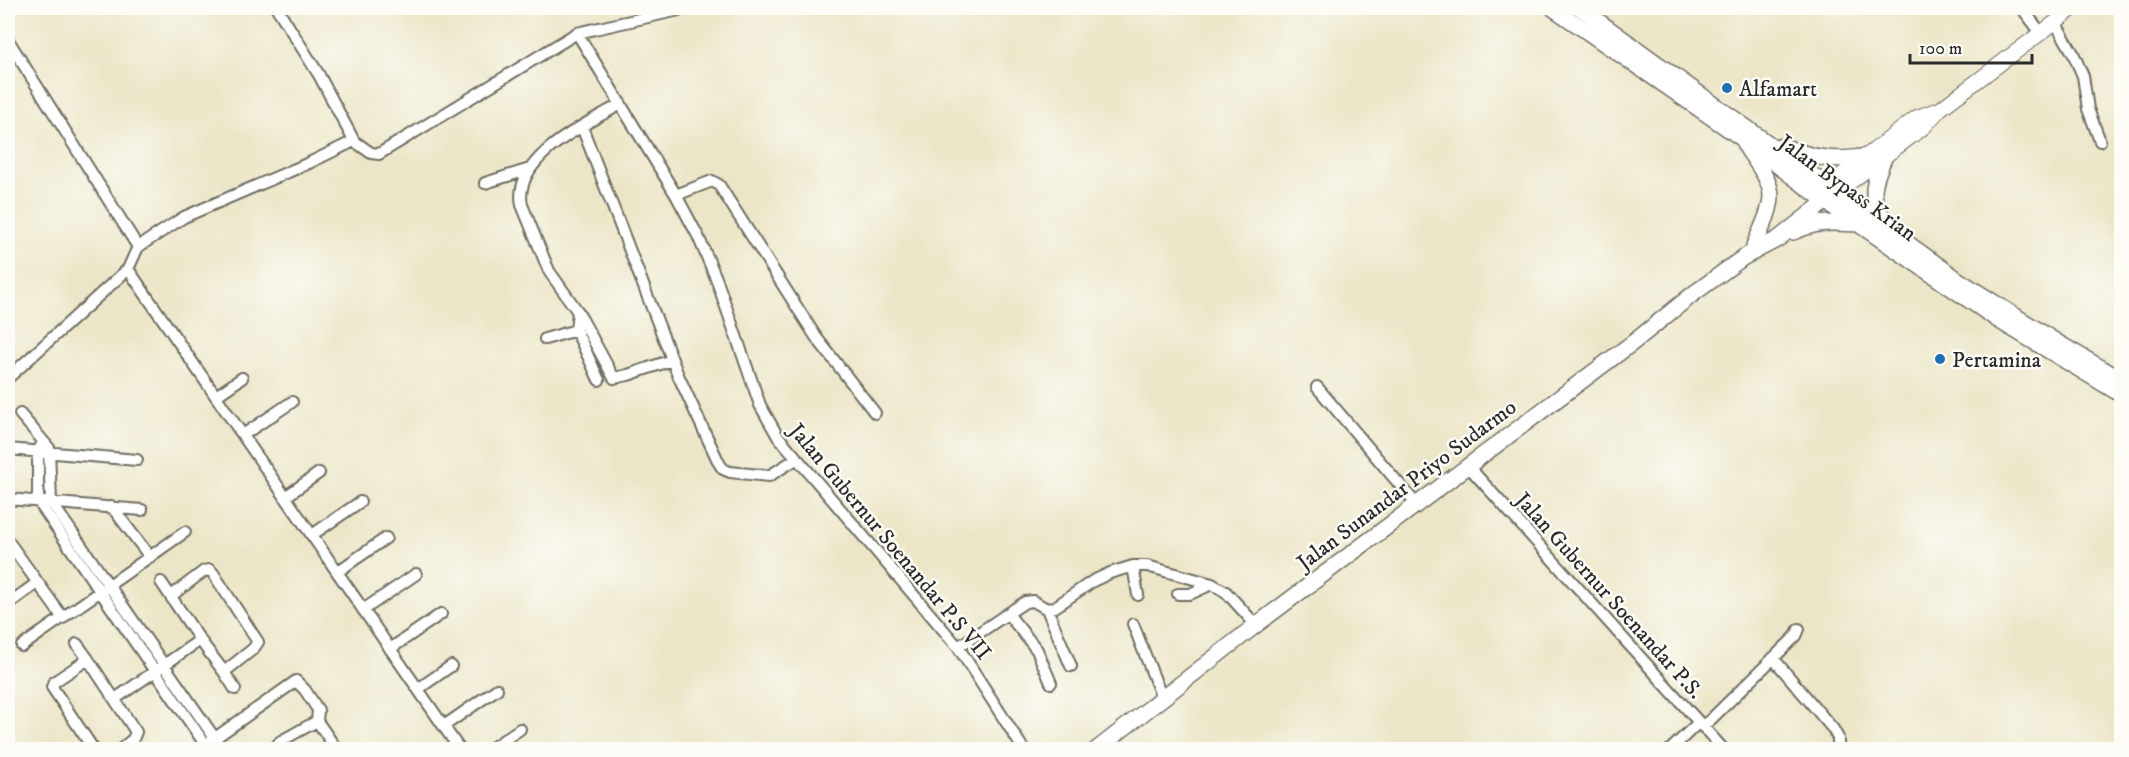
<svg xmlns="http://www.w3.org/2000/svg" width="2129" height="757" font-family="'IM FELL DW Pica',serif">
  <rect width="100%" height="100%" fill="#fdfcf7"/>
  <filter id="ink" filterUnits="userSpaceOnUse"><feTurbulence type="fractalNoise" baseFrequency=".0167" numOctaves="2"/><feDisplacementMap in="SourceGraphic" scale="12" xChannelSelector="R" yChannelSelector="G"/><feConvolveMatrix kernelMatrix="1 2 1 2 8 2 1 2 1" color-interpolation-filters="sRGB"/></filter>
  <filter id="wash" filterUnits="userSpaceOnUse"><feTurbulence type="fractalNoise" baseFrequency=".008" numOctaves="4" result="noise"/><feDisplacementMap in="SourceGraphic" scale="24" xChannelSelector="R" yChannelSelector="G"/><feGaussianBlur stdDeviation="1.35" result="paint"/><feColorMatrix in="noise" values="0 0 0 0 0 0 0 0 0 0 0 0 0 0 0 0 0 1.4 0 .05"/><feComposite in="paint" operator="in"/></filter>
  <g filter="url(#wash)">
    <rect width="100%" height="100%" fill="#ece6c8"/>
  </g>
  <g filter="url(#ink)">
    <g fill="none" stroke-linecap="round" stroke-linejoin="round">
      <defs>
        <path id="minor" d="M277 8 319 75 354 141
          M2022 8 2041 33
          M2055 22 2073 53 2083 76 2088 109 2100 141
          M577 33 676 195 698 236 716 278 760 405 777 435 958 647 1024 750
          M8 40 138 247
          M582 127 678 375 719 463 723 469 730 472 769 476 796 459
          M485 183 530 169
          M676 195 712 181 719 185 816 337 875 413
          M128 269 460 750
          M578 312 614 378 628 375 672 360
          M545 339 576 330
          M8 378 128 269 138 247 184 217 309 163 354 141 371 153 379 154 577 33 688 8
          M599 380 576 330 578 312 549 271 522 205C512 157 588 123 621 104
          M1317 387 1417 505
          M216 396 242 378
          M20 414 49 448 51 502 223 750
          M243 435 292 402
          M43 443 38 451V501L209 750
          M8 449 137 460
          M1468 466 1724 750
          M285 497 319 473
          M8 499 142 510
          M112 507 150 557
          M312 535 360 502
          M8 541 63 618
          M1133 566 1138 595
          M337 572 386 538
          M1178 594H1190L1212 584
          M171 596 204 571 210 570 213 573 258 642 253 649 224 672 235 689
          M8 604 37 583
          M1047 609 1071 666
          M363 610 416 574
          M1008 614 1037 650 1051 683
          M1133 624 1162 698
          M200 640 224 672
          M77 644 88 659
          M22 646 185 532
          M958 647 1025 602 1033 601 1047 609 1055 607 1093 581 1110 573 1133 566H1147L1212 584 1226 592 1256 625
          M390 649 441 614
          M1773 658 1833 729 1838 738V750
          M418 689 451 666
          M115 699 200 640 161 582
          M444 726 497 689
          M1703 727 1796 636 1799 629
          M94 750 52 687 54 682 88 659 136 732 133 739 120 750
          M198 750 296 681 305 690 318 710 317 721 337 750
          M279 750 278 744 281 741 317 721
          M489 750 520 729
          M1670 750 1698 723"/>
        <path id="major" d="M1827 186 1917 117 1939 109
          M1836 193 1924 127 1940 109 2074 8"/>
        <path id="highway" d="M1553 8 1740 137 1825 201 1998 320 2122 395
          M1580 8 1960 281 2060 344 2122 380
          M1745 145C1753 159 1771 179 1771 196 1771 212 1760 231 1754 246
          M1782 146C1815 158 1832 162 1867 156
          M1885 156C1872 185 1867 200 1890 226
          M1793 232C1821 220 1830 223 1860 224
          M1096 750 1256 625 1635 341 1693 294 1744 257 1778 239 1836 193"/>
      </defs>
      <!-- minor casing -->
      <use href="#minor" stroke="#6f6c62" stroke-width="14"/>
      <!-- major casing -->
      <use href="#major" stroke="#6f6c62" stroke-width="16"/>
      <!-- highway casing -->
      <use href="#highway" stroke="#6f6c62" stroke-width="18"/>
      <!-- minor -->
      <use href="#minor" stroke="#fff" stroke-width="10"/>
      <!-- major -->
      <use href="#major" stroke="#fff" stroke-width="14"/>
      <!-- highway -->
      <use href="#highway" stroke="#fff" stroke-width="15"/>
    </g>
  </g>
  <!-- markers -->
  <g fill="#1f6fb2" stroke="#fdfcf7" stroke-width="2">
    <circle cx="1727" cy="88" r="6"/>
    <circle cx="1940" cy="359" r="6"/>
  </g>
  <g text-anchor="middle" stroke-width="5" stroke-linejoin="round" paint-order="stroke">
    <!-- poi labels -->
    <g font-size="22" fill="#2b2b2b" stroke="#fdfcf7" text-anchor="start">
      <text x="1739" y="96">Alfamart</text>
      <text x="1952" y="367">Pertamina</text>
    </g>
    <!-- street labels -->
    <g font-size="22" fill="#2b2b2b" stroke="#fdfcf7">
      <text transform="translate(1848 187) rotate(36)" y="8">Jalan Bypass Krian</text>
      <text transform="translate(1406 484) rotate(-37)" y="8">Jalan Sunandar Priyo Sudarmo</text>
      <text transform="translate(891 541) rotate(50)" y="8">Jalan Gubernur Soenandar P.S VII</text>
      <text transform="translate(1610 595) rotate(48)" y="8">Jalan Gubernur Soenandar P.S.</text>
    </g>
  </g>
  <!-- margin -->
  <rect width="2129" height="757" fill="none" stroke="#fdfcf7" stroke-width="30"/>
  <!-- scale -->
  <path d="M1910 54v9h122v-9" fill="none" stroke="#2b2b2b" stroke-width="3"/>
  <text x="1919" y="54" font-size="18" fill="#2b2b2b" stroke="#fdfcf7" stroke-width="4.5" paint-order="stroke">100 m</text>
</svg>
